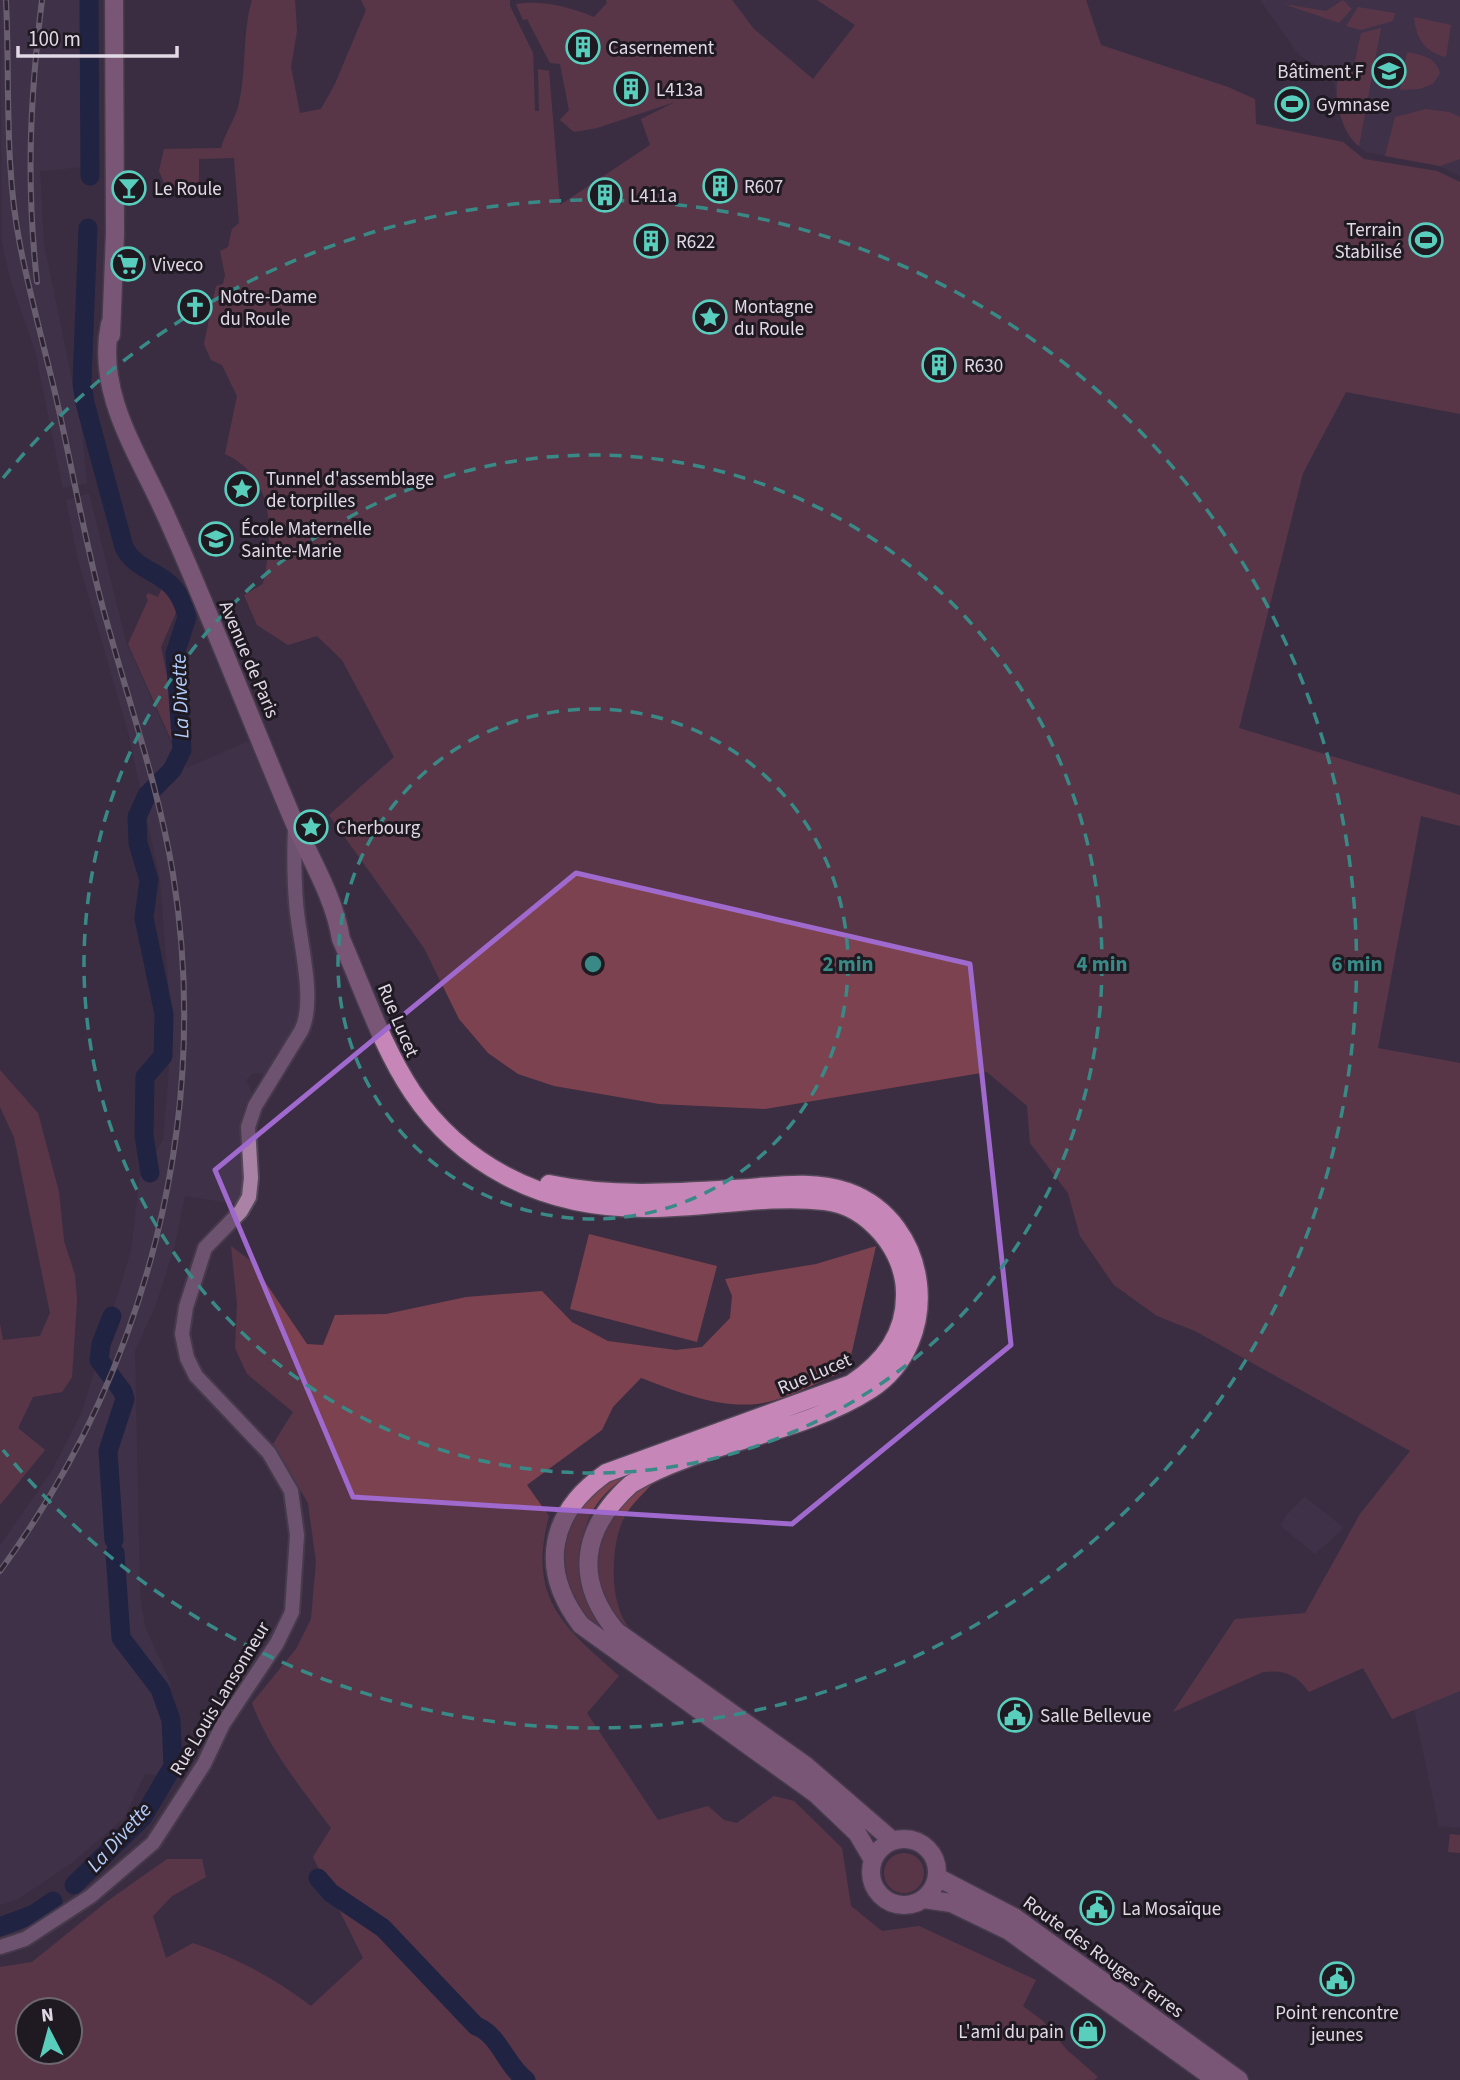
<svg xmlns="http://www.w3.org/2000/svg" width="1460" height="2080" font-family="'Source Sans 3',sans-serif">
  <rect width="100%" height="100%" fill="#3b2e42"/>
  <!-- built -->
  <path fill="#46354f" d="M0 0H81L82 167 40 171 44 244 81 424 87 483 63 488 35 350 11 282 2 243Z
    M1260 0H1460V176L1437 165 1366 152 1354 143 1340 113 1332 74 1299 55Z
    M89 494 126 642 172 745 187 768 249 741 285 825 289 894 301 1004 298 1021 266 1074 254 1073 246 1080 252 1093 244 1108 240 1129 245 1180 242 1195 237 1204 185 1196 174 1248 156 1304 135 1351 140 1596 145 1627 170 1682 169 1732 163 1775 145 1774 124 1818 73 1862 18 1899 0 1905V1546L53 1469 82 1412 131 1251 140 1176 163 1141 169 1072 170 1006 160 879 128 732 78 559 66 500Z
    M1305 1497 1344 1528 1315 1554 1281 1526 1286 1516Z
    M1460 1689V1828L1439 1826 1414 1709Z"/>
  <!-- green -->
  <path fill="#7d424f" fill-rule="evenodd" d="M252 0H295L297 31 291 67 300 113 321 109 335 84 366 10 361 0H510V6L533 53 535 111H539L538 69 549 71 560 205 650 145 641 119 675 102 597 128 574 132 560 120 569 110 560 64 550 63 527 19 523 20 516 4C542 0 569 7 594 17L607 3 606 0H732L754 29 813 79 855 25 817 0H1086L1101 45 1228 87 1255 99 1256 124 1343 142 1364 159 1437 171 1460 182V414L1346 392 1303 473 1239 728 1460 795V826L1421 816 1378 1048 1460 1063V1691L1392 1719 1363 1668 1309 1692C1296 1674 1285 1670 1263 1672L1173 1712 1235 1619 1305 1613 1360 1514 1410 1451 1195 1331 1157 1316 1114 1285 1080 1236 1068 1193 1030 1143 1027 1106 987 1072 765 1109 659 1104 554 1086 518 1074 488 1053 459 1019 424 948 329 815 394 757 342 660 317 636 288 645 257 625 244 595 263 584C273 537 277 478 225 454L237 396 222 365 211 360 204 344 216 286 223 284 225 275 220 251 228 247 232 229 239 223 234 158 199 159V188L186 191 167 190 159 171 164 149 221 148C225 133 237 116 239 103 247 69 242 34 252 0Z
    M1343 0 1352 9 1339 23 1284 4 1326 11Z
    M1358 7 1395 13 1393 21 1361 30 1346 26Z
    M1414 17 1451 25 1446 57C1425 52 1416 39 1414 17Z
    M1381 28 1359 146C1339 131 1331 89 1341 68L1353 70 1361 33Z
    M1407 52C1421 55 1436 57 1440 73L1433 84 1419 89 1400 90Z
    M1426 109 1449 112 1460 117V159L1440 166 1385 156 1395 117Z
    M162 588 171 596 177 610 161 647 180 738 177 753 128 644 148 600 146 596 148 593 158 597Z
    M0 1070 38 1113 59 1192 64 1241 75 1275 77 1300 72 1377 62 1392 33 1397 18 1428 45 1450 0 1505V1324L3 1340 40 1336 50 1313 14 1137 0 1107Z
    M589 1234 717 1266 697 1342 570 1309Z
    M231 1246 251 1261 307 1344 323 1345 335 1315 386 1314 466 1297 542 1291 572 1322 608 1341 676 1350 702 1347 730 1318 732 1296 725 1279 816 1264 876 1246 848 1369C820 1381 787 1400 757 1404 717 1408 678 1392 641 1378L613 1407 602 1430 527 1485 549 1516C527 1599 563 1626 619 1676L587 1713 658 1820 708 1806 724 1820 737 1823 774 1796 794 1801 842 1848 851 1906 882 1931 919 1926 1036 1980 1023 2006 1043 2021 1067 2050 1098 2077 1094 2080H0V1967L32 1962 109 1900 167 1859H202L206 1877 172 1896 153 1916 166 1958 193 1943C237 1958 274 1978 311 2006L363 1958 313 1857 331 1828C302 1789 269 1749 252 1703L296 1649 311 1619 316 1562 308 1503 273 1444 293 1412 247 1374 235 1348 237 1304ZM70 2010V2052H28V2010Z
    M641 1469C567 1501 564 1588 616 1641 608 1636 600 1632 593 1626 564 1601 553 1545 574 1512 588 1489 617 1478 641 1469Z
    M653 1483C642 1495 629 1506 622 1522 611 1549 609 1600 627 1625 631 1631 638 1635 644 1640 623 1626 607 1610 599 1586 586 1545 616 1497 653 1483Z
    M1450 1834 1460 1835V1853L1448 1852Z
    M884 1873a20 20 0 1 1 40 0a20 20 0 1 1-40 0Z"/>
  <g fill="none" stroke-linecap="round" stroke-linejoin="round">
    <!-- river -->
    <path stroke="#021743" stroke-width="19" d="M89 0 90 176
      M88 228 82 383 85 403 124 547C139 578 176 567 187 617L175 654 182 750 172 770 147 795 137 817 138 843 149 880 144 918 164 1014 163 1056 145 1077 144 1136 150 1173
      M112 1316 101 1344 99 1360 123 1392 125 1399 108 1451 114 1540
      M318 1878 331 1893 383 1928 476 2026C499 2034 506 2066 526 2080
      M74 1885 143 1817 173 1766 171 1720 160 1689 121 1638 115 1553
      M0 1927 34 1914 53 1901"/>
    <defs>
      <path id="secondary" d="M0 1947 25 1939 91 1896 153 1843 204 1764 223 1724 277 1643 292 1612 297 1535 291 1491 269 1453 196 1376 187 1358 182 1334 186 1307 205 1248 241 1211 249 1197 251 1178 248 1127 255 1106 301 1031C317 1000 298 937 296 902 294 877 294 851 295 826"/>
      <path id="primary" d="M110 324C95 394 140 456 167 518 212 618 251 721 294 822 311 860 334 897 341 939 384 1038 404 1122 506 1176 549 1199 597 1208 645 1208 704 1209 765 1194 825 1201 868 1206 905 1250 905 1293 906 1334 884 1362 851 1384L606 1473C549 1513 538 1569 581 1625L816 1794 857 1833 873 1860
        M111 335 115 233 114 0
        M549 1184C610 1197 672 1193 733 1189 771 1187 812 1179 848 1192 931 1222 944 1341 871 1389 800 1435 703 1441 631 1484 582 1528 573 1579 616 1631L805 1765 893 1841
        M871 1872a33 33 0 1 1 66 0a33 33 0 1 1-66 0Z
        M937 1877 1014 1917 1239 2080
        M924 1899 951 1903 1009 1931 1216 2080"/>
    </defs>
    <!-- secondary casing -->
    <use href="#secondary" stroke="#544959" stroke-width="18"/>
    <!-- primary casing -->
    <use href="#primary" stroke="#544959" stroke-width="21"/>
    <!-- secondary -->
    <use href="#secondary" stroke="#aa82a6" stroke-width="14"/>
    <!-- primary -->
    <use href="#primary" stroke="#c686b7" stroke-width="18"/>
    <defs>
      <path id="rail" d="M37 282C26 183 30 98 42 0
        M0 1571C146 1372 212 1119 173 874 157 779 124 689 100 597 83 530 71 463 56 397 44 346 30 296 20 245 4 164 10 82 6 0"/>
    </defs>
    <!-- rail casing -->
    <use href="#rail" stroke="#a39aa9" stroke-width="6"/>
    <!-- rail -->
    <use href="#rail" stroke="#1f1922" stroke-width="3.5" stroke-dasharray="10" stroke-linecap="butt"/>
  </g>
  <!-- marked area -->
  <path d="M0 0H1460V2080H0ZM576 873 970 964 1011 1345 792 1524 353 1497 215 1170Z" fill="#3b2e42" fill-opacity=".55" fill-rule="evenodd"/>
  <path fill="none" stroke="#9f69cd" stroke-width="5" stroke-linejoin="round" d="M576 873 970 964 1011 1345 792 1524 353 1497 215 1170Z"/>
  <!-- distance rings -->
  <g fill="none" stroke="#398a86" stroke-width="3.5" stroke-dasharray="12 9">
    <circle cx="593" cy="964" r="255"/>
    <circle cx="593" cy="964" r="509"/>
    <path d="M3 478A764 764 0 1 1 3 1450"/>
  </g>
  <!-- icons -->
  <defs>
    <symbol id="building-ring" viewBox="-11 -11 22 22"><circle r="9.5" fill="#1f1922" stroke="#5acebd" stroke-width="1.5"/><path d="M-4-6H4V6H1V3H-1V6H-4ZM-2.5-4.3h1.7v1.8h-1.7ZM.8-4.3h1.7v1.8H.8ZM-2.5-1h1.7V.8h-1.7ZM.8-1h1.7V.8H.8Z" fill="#5acebd"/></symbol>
    <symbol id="university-ring" viewBox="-11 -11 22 22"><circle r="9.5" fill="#1f1922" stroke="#5acebd" stroke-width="1.5"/><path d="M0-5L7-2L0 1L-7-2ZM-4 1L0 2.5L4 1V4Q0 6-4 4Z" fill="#5acebd"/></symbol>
    <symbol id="stadium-ring" viewBox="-11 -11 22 22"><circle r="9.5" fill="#1f1922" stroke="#5acebd" stroke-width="1.5"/><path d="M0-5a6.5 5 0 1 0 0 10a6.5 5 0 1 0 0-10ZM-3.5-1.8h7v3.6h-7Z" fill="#5acebd"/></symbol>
    <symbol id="bar-ring" viewBox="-11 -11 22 22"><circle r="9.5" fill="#1f1922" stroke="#5acebd" stroke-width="1.5"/><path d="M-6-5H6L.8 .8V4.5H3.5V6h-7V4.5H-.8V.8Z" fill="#5acebd"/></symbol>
    <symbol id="supermarket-ring" viewBox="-11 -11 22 22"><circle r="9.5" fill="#1f1922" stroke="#5acebd" stroke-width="1.5"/><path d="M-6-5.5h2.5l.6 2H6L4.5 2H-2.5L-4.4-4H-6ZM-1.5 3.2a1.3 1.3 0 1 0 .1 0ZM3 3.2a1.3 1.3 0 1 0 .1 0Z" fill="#5acebd"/></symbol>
    <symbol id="church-ring" viewBox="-11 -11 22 22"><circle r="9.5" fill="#1f1922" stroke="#5acebd" stroke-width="1.5"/><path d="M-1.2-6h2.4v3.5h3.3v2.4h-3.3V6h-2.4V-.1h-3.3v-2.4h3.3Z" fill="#5acebd"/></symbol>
    <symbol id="sight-ring" viewBox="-11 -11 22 22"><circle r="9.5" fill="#1f1922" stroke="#5acebd" stroke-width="1.5"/><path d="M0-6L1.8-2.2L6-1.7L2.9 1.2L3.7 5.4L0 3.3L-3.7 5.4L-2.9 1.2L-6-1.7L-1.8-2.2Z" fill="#5acebd"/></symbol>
    <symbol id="school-ring" viewBox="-11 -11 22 22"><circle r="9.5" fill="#1f1922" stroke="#5acebd" stroke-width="1.5"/><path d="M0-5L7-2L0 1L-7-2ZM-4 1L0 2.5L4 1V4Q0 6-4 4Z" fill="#5acebd"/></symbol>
    <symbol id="civic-ring" viewBox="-11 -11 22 22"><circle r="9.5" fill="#1f1922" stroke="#5acebd" stroke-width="1.5"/><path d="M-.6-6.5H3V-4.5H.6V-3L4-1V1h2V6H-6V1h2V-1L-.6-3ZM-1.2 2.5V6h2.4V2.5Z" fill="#5acebd"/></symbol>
    <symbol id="shop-ring" viewBox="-11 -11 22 22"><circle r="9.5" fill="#1f1922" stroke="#5acebd" stroke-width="1.5"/><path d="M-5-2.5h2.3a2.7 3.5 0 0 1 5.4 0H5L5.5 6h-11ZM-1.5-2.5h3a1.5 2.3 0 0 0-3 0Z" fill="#5acebd"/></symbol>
  </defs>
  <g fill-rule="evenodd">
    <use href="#building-ring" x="564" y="28" width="38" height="38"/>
    <use href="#university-ring" x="1370" y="52" width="38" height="38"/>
    <use href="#building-ring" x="612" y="70" width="38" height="38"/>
    <use href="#stadium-ring" x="1273" y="85" width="38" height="38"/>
    <use href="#building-ring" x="701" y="167" width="38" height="38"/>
    <use href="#bar-ring" x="110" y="169" width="38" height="38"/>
    <use href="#building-ring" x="586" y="176" width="38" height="38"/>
    <use href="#stadium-ring" x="1407" y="221" width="38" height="38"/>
    <use href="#building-ring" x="632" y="222" width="38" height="38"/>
    <use href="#supermarket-ring" x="109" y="245" width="38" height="38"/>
    <use href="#church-ring" x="176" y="288" width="38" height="38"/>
    <use href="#sight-ring" x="691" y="298" width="38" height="38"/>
    <use href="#building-ring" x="920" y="346" width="38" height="38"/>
    <use href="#sight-ring" x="223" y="470" width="38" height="38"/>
    <use href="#school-ring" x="197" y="520" width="38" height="38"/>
    <use href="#sight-ring" x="292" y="808" width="38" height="38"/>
    <use href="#civic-ring" x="996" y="1696" width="38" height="38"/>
    <use href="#civic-ring" x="1078" y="1889" width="38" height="38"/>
    <use href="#civic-ring" x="1318" y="1960" width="38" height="38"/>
    <use href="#shop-ring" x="1069" y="2012" width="38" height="38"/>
  </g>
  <g text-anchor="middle" stroke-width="6" stroke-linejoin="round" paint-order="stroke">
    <!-- poi labels -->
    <g font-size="19" fill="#e1d9e6" stroke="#1f1922" text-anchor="start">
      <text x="608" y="54">Casernement</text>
      <text x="1364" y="78" text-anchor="end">Bâtiment F</text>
      <text x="656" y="96">L413a</text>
      <text x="1316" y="111">Gymnase</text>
      <text x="744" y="193">R607</text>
      <text x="154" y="195">Le Roule</text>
      <text x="630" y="202">L411a</text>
      <text x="1402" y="236" text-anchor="end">Terrain<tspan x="1402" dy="22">Stabilisé</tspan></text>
      <text x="676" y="248">R622</text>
      <text x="152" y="271">Viveco</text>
      <text x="220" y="303">Notre-Dame<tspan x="220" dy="22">du Roule</tspan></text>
      <text x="734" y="313">Montagne<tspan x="734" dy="22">du Roule</tspan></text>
      <text x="964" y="372">R630</text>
      <text x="266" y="485">Tunnel d'assemblage<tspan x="266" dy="22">de torpilles</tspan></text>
      <text x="241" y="535">École Maternelle<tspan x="241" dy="22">Sainte-Marie</tspan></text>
      <text x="336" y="834">Cherbourg</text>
      <text x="1040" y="1722">Salle Bellevue</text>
      <text x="1122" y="1915">La Mosaïque</text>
      <text x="1337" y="2019" text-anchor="middle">Point rencontre<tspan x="1337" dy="22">jeunes</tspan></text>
      <text x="1064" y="2038" text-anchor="end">L'ami du pain</text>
    </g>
    <!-- street labels -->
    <g font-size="19" fill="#e1d9e6" stroke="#1f1922">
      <text transform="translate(250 659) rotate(67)" y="7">Avenue de Paris</text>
      <text transform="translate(399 1020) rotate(67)" y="7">Rue Lucet</text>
      <text transform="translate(814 1373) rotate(-23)" y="7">Rue Lucet</text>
      <text transform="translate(219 1698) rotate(-59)" y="7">Rue Louis Lansonneur</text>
      <text transform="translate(1104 1956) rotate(36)" y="7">Route des Rouges Terres</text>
    </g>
    <!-- water labels -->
    <g font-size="21" font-style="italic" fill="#b3cdfb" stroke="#1f1922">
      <text transform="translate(180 696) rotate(-92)" y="7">La Divette</text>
      <text transform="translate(119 1837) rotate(-48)" y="7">La Divette</text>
    </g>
  </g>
  <circle cx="593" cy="964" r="10" fill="#398a86" stroke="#1f1922" stroke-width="3.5"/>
  <g font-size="21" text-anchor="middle" font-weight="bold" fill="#398a86" stroke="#1f1922" stroke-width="6" stroke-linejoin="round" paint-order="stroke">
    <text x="848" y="971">2 min</text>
    <text x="1102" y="971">4 min</text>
    <text x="1357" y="971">6 min</text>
  </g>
  <!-- north arrow -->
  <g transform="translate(49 2031) rotate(354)"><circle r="33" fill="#1f1922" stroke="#6d6670" stroke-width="2"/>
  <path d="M0-5L12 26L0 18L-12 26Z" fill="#5acebd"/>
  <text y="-10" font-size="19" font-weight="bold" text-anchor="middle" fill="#e1d9e6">N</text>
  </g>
  <!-- scale -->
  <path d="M18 46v10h159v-10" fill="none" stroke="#e1d9e6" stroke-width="3.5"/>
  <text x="28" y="46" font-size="21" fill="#e1d9e6" stroke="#1f1922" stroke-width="5" paint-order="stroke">100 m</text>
</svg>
